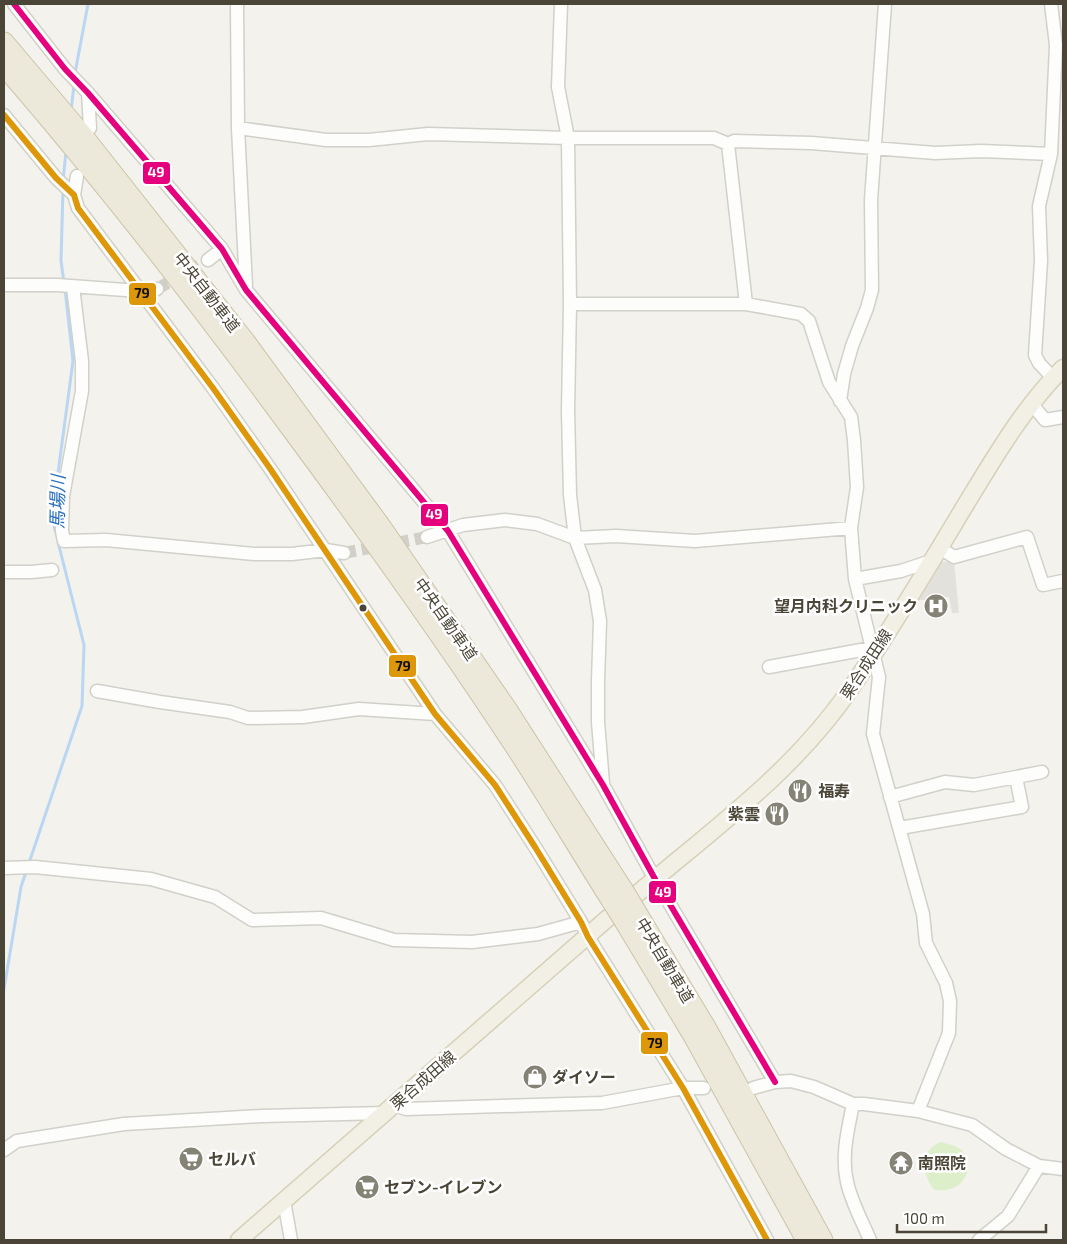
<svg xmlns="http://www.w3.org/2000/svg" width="1067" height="1244" font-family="'Exo 2','Noto Sans JP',sans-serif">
  <rect width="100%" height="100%" fill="#f3f2ec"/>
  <!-- green -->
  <path fill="#dcefca" d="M941 1142C947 1144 955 1145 960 1149 975 1160 968 1185 950 1189 945 1191 939 1190 934 1190 922 1173 918 1151 941 1142Z"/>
  <!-- parking -->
  <path fill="#e2e1dc" d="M954 561 959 613H952L949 597 913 601 939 562Z"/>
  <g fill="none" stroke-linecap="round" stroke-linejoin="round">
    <!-- stream -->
    <path stroke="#bad6f3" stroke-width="3" d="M75 73 88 4
      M71 111 74 85
      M63 180 66 152
      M63 189 61 261 64 283
      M57 536 54 526 58 473 73 361 65 289
      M29 863 82 706 84 645 58 542
      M4 989 21 887 27 869"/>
    <!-- minor-tunnel -->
    <path stroke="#d1cfc8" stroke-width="12" stroke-dasharray="12 6" stroke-linecap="butt" d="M157 289 208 260
      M344 553 427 537"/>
    <defs>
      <path id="minor" d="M14 4 65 69 88 93 222 249 246 290 448 531 603 785 655 879 775 1082
        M237 4 238 128 246 286
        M561 4 558 87 568 138 570 304 568 411 570 495 575 538 595 590 600 621 598 681V722L603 783
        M1051 4 1056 45 1051 154 1039 206 1041 261 1035 355 1039 363 1053 378
        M88 93 90 128
        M4 115 56 178 74 195 78 208 213 388 269 467 435 714 495 785 535 847 581 922 588 937 683 1088 767 1240
        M238 128 326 140H369L428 134 568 138H714L728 144 734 141 811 143 935 153 981 151 1051 154
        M728 144 746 304 801 314 809 321 829 382 851 417 854 440 857 487 851 528 855 579 901 571 931 561
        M74 195 77 176
        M208 260 222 249
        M4 285H57L139 291 157 289
        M73 287 82 361V391L63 496 62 531 64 541 106 540 254 554H292L326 550 344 553
        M570 304H746
        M840 401 844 374 852 346 867 308 872 290 871 200 885 4
        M1031 403 1045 420 1063 417
        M427 537 463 525 505 520 537 524 575 538 616 536 695 541 851 528
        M940 548 954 557 1027 537 1043 585 1063 581
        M4 572H31L52 570
        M855 579 879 677 873 734 923 914 926 943 946 983 950 1001 949 1033 918 1111
        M769 667 872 648
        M97 691 160 702 230 712 248 718 303 717 359 709 435 714
        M1016 777 1042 772
        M890 797 945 782 974 785 1016 777 1022 807 900 828
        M4 868 35 867 151 879 215 897 252 920 321 918 394 940 472 942 538 934 581 922
        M753 1088 775 1082 791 1081 814 1087 853 1104H864L918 1111 972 1125 1006 1149 1039 1166 1063 1169
        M853 1104C848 1129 841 1156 847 1182 851 1201 862 1221 870 1240
        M394 1105 406 1109 602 1103 683 1088H704
        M4 1150 17 1141 124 1124 262 1116 385 1113
        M284 1201 291 1240
        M979 1240 1008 1216 1039 1166"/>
      <path id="major" d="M637 894C712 830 795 771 851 688 891 630 927 569 963 509 993 460 1022 409 1063 368
        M239 1240 608 918"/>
      <path id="highway" d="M4 42 81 133 245 341 380 525 507 709 624 891
        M4 66C107 185 204 310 297 437 374 541 450 647 521 756 552 804 581 853 612 902
        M636 911 707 1029 823 1240
        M624 921 692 1034 806 1240"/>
    </defs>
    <!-- minor casing -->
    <use href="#minor" stroke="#d1d0c9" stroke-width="15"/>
    <!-- major casing -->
    <use href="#major" stroke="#d6d1b8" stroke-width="19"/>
    <!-- highway casing -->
    <use href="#highway" stroke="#ccc3a6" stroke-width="21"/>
    <!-- minor -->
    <use href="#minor" stroke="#fdfdfc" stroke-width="12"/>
    <!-- major -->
    <use href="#major" stroke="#f2efe4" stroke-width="16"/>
    <!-- highway -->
    <use href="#highway" stroke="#ede9da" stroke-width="19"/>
    <defs>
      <path id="highway-bridge" d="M624 891 636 911
        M612 902 624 921"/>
    </defs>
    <!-- highway-bridge casing -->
    <use href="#highway-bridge" stroke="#ccc3a6" stroke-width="21" stroke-linecap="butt"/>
    <!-- highway-bridge -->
    <use href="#highway-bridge" stroke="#ede9da" stroke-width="19"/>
    <defs>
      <path id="bus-1" d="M14 4 65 69 88 93 222 249 246 290 448 531 603 785 655 879 775 1082"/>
      <path id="bus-2" d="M4 115 56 178 74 195 78 208 213 388 269 467 435 714 495 785 535 847 581 922 588 937 683 1088 767 1240"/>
    </defs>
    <!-- bus-1 casing -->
    <use href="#bus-1" stroke="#fff" stroke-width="10"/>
    <!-- bus-2 casing -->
    <use href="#bus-2" stroke="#fff" stroke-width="10"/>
    <!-- bus-1 -->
    <use href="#bus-1" stroke="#e5007d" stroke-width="6"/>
    <!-- bus-2 -->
    <use href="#bus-2" stroke="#dd9708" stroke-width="6"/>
  </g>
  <!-- icons -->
  <defs>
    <symbol id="hospital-disc" viewBox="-11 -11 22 22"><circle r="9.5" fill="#858276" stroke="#fff"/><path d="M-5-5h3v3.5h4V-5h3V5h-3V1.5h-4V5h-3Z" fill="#fff"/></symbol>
    <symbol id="restaurant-disc" viewBox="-11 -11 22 22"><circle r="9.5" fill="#858276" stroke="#fff"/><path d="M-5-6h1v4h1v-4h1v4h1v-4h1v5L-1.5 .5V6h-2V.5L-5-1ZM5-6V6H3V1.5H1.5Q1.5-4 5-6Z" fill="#fff"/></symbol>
    <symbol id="shop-disc" viewBox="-11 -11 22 22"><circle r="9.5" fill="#858276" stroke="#fff"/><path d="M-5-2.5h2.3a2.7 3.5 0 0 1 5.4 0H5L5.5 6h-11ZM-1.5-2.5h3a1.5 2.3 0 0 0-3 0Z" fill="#fff"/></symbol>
    <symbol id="supermarket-disc" viewBox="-11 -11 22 22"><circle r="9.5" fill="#858276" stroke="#fff"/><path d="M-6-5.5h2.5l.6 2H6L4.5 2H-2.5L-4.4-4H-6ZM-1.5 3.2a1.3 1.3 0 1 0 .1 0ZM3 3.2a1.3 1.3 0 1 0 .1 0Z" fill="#fff"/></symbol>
    <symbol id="temple-disc" viewBox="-11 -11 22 22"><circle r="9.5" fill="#858276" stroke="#fff"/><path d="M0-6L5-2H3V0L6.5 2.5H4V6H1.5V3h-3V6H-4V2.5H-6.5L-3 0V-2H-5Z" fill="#fff"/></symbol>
  </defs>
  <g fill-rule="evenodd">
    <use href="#hospital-disc" x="922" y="592" width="28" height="28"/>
    <use href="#restaurant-disc" x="786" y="777" width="28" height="28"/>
    <use href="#restaurant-disc" x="763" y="800" width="28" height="28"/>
    <use href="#shop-disc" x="521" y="1063" width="28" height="28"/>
    <use href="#supermarket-disc" x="177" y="1145" width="28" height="28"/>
    <use href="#temple-disc" x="887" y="1149" width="28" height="28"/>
    <use href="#supermarket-disc" x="353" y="1173" width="28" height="28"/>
  </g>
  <!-- markers -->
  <circle fill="#4a4537" stroke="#fff" stroke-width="2" cx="363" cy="608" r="4.5"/>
  <g text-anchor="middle" stroke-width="5" stroke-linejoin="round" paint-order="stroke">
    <!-- street labels -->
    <g font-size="16" fill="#4a4537" stroke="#fff">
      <text transform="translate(207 292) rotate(52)" y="6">中央自動車道</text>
      <text transform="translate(446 619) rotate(55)" y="6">中央自動車道</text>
      <text transform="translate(866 664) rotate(-57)" y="6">栗合成田線</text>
      <text transform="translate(665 960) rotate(59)" y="6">中央自動車道</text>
      <text transform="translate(423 1080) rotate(-41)" y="6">栗合成田線</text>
    </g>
    <!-- poi labels -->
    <g font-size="16" font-weight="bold" fill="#4a4537" stroke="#fff" text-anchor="start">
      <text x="918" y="612" text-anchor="end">望月内科クリニック</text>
      <text x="818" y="797">福寿</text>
      <text x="760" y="820" text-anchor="end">紫雲</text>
      <text x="552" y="1083">ダイソー</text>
      <text x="208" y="1165">セルバ</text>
      <text x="918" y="1169">南照院</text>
      <text x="384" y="1193">セブン-イレブン</text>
    </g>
    <!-- water labels -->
    <g font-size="18" font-style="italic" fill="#276dbf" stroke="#fff">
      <text transform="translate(58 502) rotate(-89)" y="6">馬場川</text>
    </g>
  </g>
  <g stroke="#fff" stroke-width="2">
    <rect x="142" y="161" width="29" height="24" rx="5" fill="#e5007d"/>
    <rect x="128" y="282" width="29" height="24" rx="5" fill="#dd9708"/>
    <rect x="420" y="503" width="29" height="24" rx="5" fill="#e5007d"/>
    <rect x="388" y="654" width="29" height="24" rx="5" fill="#dd9708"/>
    <rect x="648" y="880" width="29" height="24" rx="5" fill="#e5007d"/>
    <rect x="640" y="1031" width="29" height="24" rx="5" fill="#dd9708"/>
  </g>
  <g font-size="14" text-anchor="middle" font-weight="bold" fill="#fff">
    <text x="156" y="177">49</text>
    <text x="434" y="519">49</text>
    <text x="663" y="897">49</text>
  </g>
  <g font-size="14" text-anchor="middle" font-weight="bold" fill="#111">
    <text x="142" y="298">79</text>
    <text x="403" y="671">79</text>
    <text x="655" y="1048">79</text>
  </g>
  <!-- border -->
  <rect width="1067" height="1244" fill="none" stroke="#4a4537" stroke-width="10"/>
  <!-- scale -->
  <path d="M897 1224v8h149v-8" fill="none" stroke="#4a4537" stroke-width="2.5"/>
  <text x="904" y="1224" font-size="15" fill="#4a4537" stroke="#ffffff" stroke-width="4" paint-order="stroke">100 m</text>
</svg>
